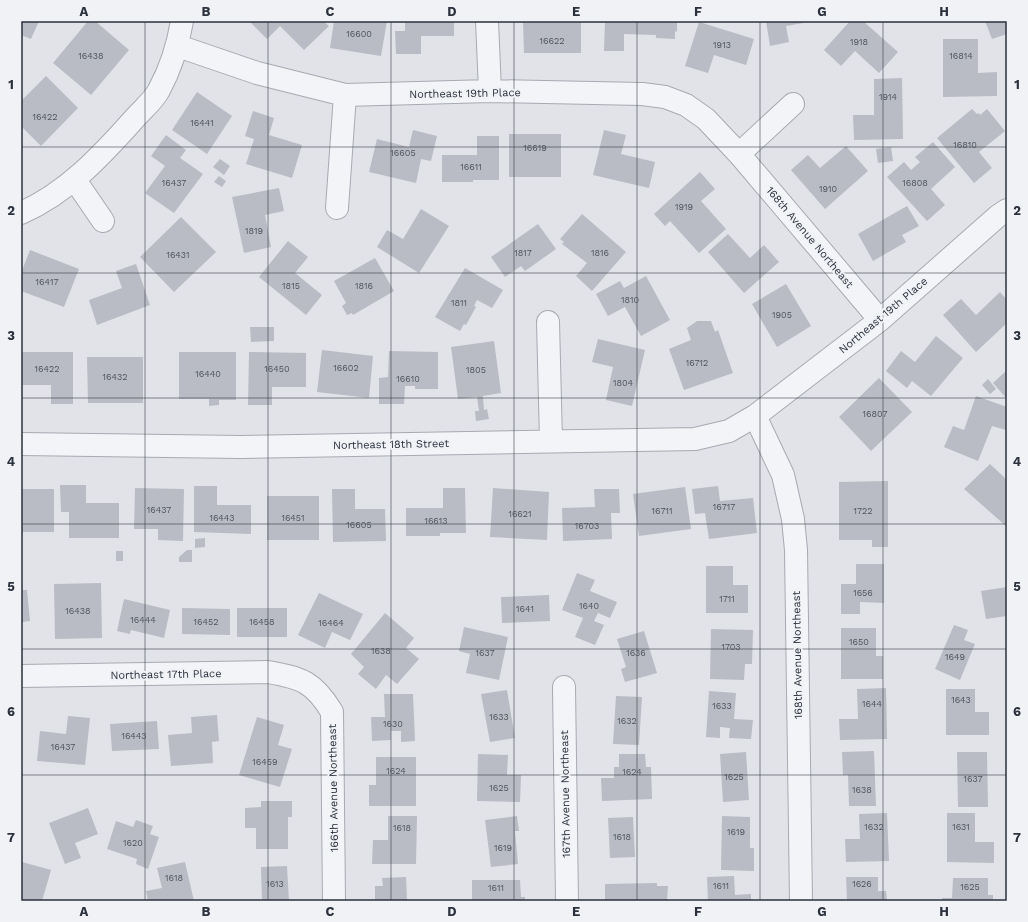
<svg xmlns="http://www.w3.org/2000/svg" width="1028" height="922" font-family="'Work Sans',sans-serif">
  <rect width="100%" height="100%" fill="#e1e3e8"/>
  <!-- building -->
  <path fill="#b9bcc4" d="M21 21H39L31 39 21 35Z
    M88 21H95L129 50 91 95 53 63Z
    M253 21H323L329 26 304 50 280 26 267 39 251 23Z
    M334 21H387L381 56 330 48Z
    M405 21H454V36H421V54H396L395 31H405Z
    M523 21H581V53H524Z
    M605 21H677V32L675 31V39L656 38V35L624 34V51H604Z
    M766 21H809V22L786 26 789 42 770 46Z
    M850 21H863L898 52 879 73 855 51 841 66 824 50Z
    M985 21H1007V34L992 39Z
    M699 22 754 39 746 65 714 55 708 73 685 66Z
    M943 39H978V73L997 72V96L943 97Z
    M46 76 78 108 41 146 21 126V101Z
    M902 78 903 139 854 140 853 115H874V79Z
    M197 92 232 116 207 154 172 130Z
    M972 109 977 114 979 113 980 115 987 109 1005 131 979 152 992 168 974 183 937 138Z
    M253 111 274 118 269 135 302 145 292 178 246 164 254 139 245 136Z
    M413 130 437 136 431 161 421 159 416 183 369 172 377 139 409 147Z
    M604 130 626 135 621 154 655 162 649 188 593 175Z
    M509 134H561V177H509Z
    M166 135 186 150 180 158 203 174 174 213 145 193 165 166 151 156Z
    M477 136H499V180H473V182H442V155H477Z
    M933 142 955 167 931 189 945 205 927 221 887 177 904 162 911 170 920 162 915 157Z
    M846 146 868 171 825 209 791 170 808 155 820 168Z
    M891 147 893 161 878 163 876 149Z
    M220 159 230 166 224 175 213 167Z
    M700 172 715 189 701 201 726 229 699 253 670 221 665 226 654 214Z
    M219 176 226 181 222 187 214 182Z
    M279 188 284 211 265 215 271 247 244 253 232 197Z
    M907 206 919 226 902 235 906 242 873 261 858 234Z
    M421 209 449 226 419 273 377 247 387 230 403 239Z
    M582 214 626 252 592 291 576 276 587 263 562 244 564 242 560 239Z
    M181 217 216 252 174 292 140 257Z
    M538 224 556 249 525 271 521 266 505 277 491 257Z
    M728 234 750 258 764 245 779 262 744 293 708 252Z
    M288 241 308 257 295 273 322 295 306 315 259 277Z
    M30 250 79 269 64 307 21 291V273Z
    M375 258 394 291 353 315 352 313 347 315 342 306 346 303 334 281Z
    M136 264 150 305 97 325 89 300 122 288 116 271Z
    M465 268 503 290 492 308 477 300 474 306 476 307 466 325 464 324 460 331 435 317Z
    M646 276 670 320 641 336 625 307 608 316 596 294 620 281 624 288Z
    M786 284 811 326 777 347 752 304Z
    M1000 292 1007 300V323L976 352 943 315 961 299 976 315Z
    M697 321H711L715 332 718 330 733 373 684 390 669 349 691 340 687 328Z
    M250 327H274V341L251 342Z
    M936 336 963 358 931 396 912 381 907 388 886 371 901 351 915 362Z
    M598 339 645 350 632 406 606 400 613 367 592 362Z
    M494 341 501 393 483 396 484 410 487 409 489 419 476 421 475 411H479L477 397 458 399 451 347Z
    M322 350 373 356 369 398 317 392Z
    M389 351 438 352V389H415V386H405L404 404H379V378L388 377Z
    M21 352H73V404H51V385H21Z
    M179 352H236V400H219V405L209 406V399H179Z
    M249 352 306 353V387H272V405H248Z
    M87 357H143V403H88Z
    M1007 370V399L993 383Z
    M879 378 912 412 871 451 839 417Z
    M988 379 996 389 990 394 982 385Z
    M976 396 1007 407 1006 430 992 426 978 461 944 447 953 426 964 430Z
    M990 464 1007 480V527L964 489Z
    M888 481V547H872V540H839V482Z
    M60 485H86V503H119V538H69V512H61Z
    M194 486H217V505H251V534L194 532Z
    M718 486 720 501 753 498 757 533 709 539 705 513 695 514 692 489Z
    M685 487 691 529 639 536 633 494Z
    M135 488 184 489 183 541 158 540V529H134Z
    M443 488H465L466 533H440V536H406V508H443Z
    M493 488 549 492 547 540 490 537Z
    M21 489H54V532H21Z
    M332 489H355V509H385L386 541 333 542Z
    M594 489H619L620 513H611L612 539 563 541 562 508 595 507Z
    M267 496H319V540H267Z
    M205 538V547L195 548V539Z
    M187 550H192V562H179V557Z
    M116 551H123V561H116Z
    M856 564H884V603L860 602V614H841V584H856Z
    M706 566H733V585H748V613H706Z
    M577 573 595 580 590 591 617 602 610 618 598 613 594 621 604 625 595 645 575 637 583 618 562 610Z
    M101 583 102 638 55 639 54 584Z
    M1007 587V616L986 619 981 591Z
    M21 590H27L30 621 21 622Z
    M319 593 363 614 350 640 332 632 325 648 298 635Z
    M549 595 550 621 502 623 501 597Z
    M124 599 170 610 164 638 131 630 130 634 117 631Z
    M182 608 230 609V635L182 634Z
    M237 608H287V637H237Z
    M385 613 414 638 406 648 419 659 397 684 386 675 376 689 358 674 364 667 351 654Z
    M954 625 968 630 964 640 975 644 960 680 935 669Z
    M464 627 508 637 499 680 466 673 470 654 459 651Z
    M841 628H876V656H883V679H841Z
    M711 629 753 630 752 664H745L744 680 710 679Z
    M644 631 657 673 625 682 621 669 626 667 617 639Z
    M886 688 887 739 840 740 839 719H858L857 689Z
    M946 689H975V712H989V735H946Z
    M507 690 515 738 490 742 481 694Z
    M709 691 736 693 734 719 753 720 751 739 729 738 730 728 720 727V738L706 737Z
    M384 694H413L415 741 401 742V731H391V740L372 741 371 717H385Z
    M616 696 642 697 639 745 613 744Z
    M217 715 219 741 212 742 213 763 171 766 168 735 192 733 191 717Z
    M68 716 90 718 85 765 37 761 40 731 66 734Z
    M257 717 284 725 278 745 292 749 280 787 239 775Z
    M157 721 159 749 112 751 110 724Z
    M874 751 876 806H849L848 775H843L842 752Z
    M746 752 749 800 723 802 720 754Z
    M957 752H987L988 807H958Z
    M478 754 508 755 507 775H521L520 802 477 801Z
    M619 754H645L646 767H651L652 799 602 801 601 778H614V767H619Z
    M376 757H416V806H369V785H376Z
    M261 801H292V817H288V849H256V828H245V808L261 807Z
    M88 808 98 834 75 843 81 858 65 864 49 823Z
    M887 813 889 861 846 862 845 839H860L859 814Z
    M947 813H975V842H994V863L947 862Z
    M388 816H417L416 864H372L373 840H388Z
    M517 816 519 831H515L518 864 491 867 485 820Z
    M722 816 750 817V848H754V871L721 870Z
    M633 817 635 857 610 858 608 818Z
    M136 820 153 826 150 834 159 837 148 869 136 864 137 859 107 849 116 821 133 827Z
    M22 862 51 870 42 901H21Z
    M185 862 194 901H148L146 891 162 888 157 868Z
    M287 866 289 901H262L261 867Z
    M734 876 735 895 751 894V901H708L707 877Z
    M406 877 407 901H375V886H383L382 878Z
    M846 877H878V891H886L887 901 847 900Z
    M953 878H988V895H993V901H942V898H952Z
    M472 880H520L521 897H525V901H472Z
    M657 883V886H668L667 901H605V884Z"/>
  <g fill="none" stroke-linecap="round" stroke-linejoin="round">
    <defs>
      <path id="minor" d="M487 21 490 91
        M178 46 257 73 345 95 490 91 642 94 665 97 686 105 706 119 739 154 880 320
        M739 154 793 104
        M75 180 103 221
        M337 208 345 95
        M21 213C67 193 102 155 135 118 143 109 154 100 159 90 171 68 178 45 182 21
        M548 322 551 441
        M755 416 783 475 793 519 796 550 801 901
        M21 444 240 447 695 439 729 431 755 416 880 320 998 216 1007 210
        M21 676 268 672C302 678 314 682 332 712L334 901
        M564 687 567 901"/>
    </defs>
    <!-- minor casing -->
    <use href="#minor" stroke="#a7aab1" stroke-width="24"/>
    <!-- minor -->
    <use href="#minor" stroke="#f3f4f7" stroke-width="22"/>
  </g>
  <!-- grid -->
  <path fill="none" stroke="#2b313d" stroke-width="1" stroke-opacity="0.55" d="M145 21V901M268 21V901M391 21V901M514 21V901M637 21V901M760 21V901M883 21V901M21 147H1007M21 273H1007M21 398H1007M21 524H1007M21 649H1007M21 775H1007"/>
  <g text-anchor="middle" stroke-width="4" stroke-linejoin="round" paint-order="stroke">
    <!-- number labels -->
    <g font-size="9" fill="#4e545f">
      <text x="359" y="37">16600</text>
      <text x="552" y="44">16622</text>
      <text x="859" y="45">1918</text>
      <text x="722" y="48">1913</text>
      <text x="91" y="59">16438</text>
      <text x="961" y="59">16814</text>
      <text x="888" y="100">1914</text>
      <text x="45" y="120">16422</text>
      <text x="202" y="126">16441</text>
      <text x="965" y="148">16810</text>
      <text x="535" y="151">16619</text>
      <text x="403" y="156">16605</text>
      <text x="471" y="170">16611</text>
      <text x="174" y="186">16437</text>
      <text x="915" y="186">16808</text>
      <text x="828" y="192">1910</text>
      <text x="684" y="210">1919</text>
      <text x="254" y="234">1819</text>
      <text x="523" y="256">1817</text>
      <text x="600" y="256">1816</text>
      <text x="178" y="258">16431</text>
      <text x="47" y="285">16417</text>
      <text x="291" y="289">1815</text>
      <text x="364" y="289">1816</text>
      <text x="630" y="303">1810</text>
      <text x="459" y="306">1811</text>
      <text x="782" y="318">1905</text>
      <text x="697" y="366">16712</text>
      <text x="346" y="371">16602</text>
      <text x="47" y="372">16422</text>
      <text x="277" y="372">16450</text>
      <text x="476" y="373">1805</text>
      <text x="208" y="377">16440</text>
      <text x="115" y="380">16432</text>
      <text x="408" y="382">16610</text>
      <text x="623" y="386">1804</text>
      <text x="875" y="417">16807</text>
      <text x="724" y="510">16717</text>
      <text x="159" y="513">16437</text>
      <text x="662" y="514">16711</text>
      <text x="863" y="514">1722</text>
      <text x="520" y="517">16621</text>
      <text x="222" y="521">16443</text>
      <text x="293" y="521">16451</text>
      <text x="436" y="524">16613</text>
      <text x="359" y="528">16605</text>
      <text x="587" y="529">16703</text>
      <text x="863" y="596">1656</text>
      <text x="727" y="602">1711</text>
      <text x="589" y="609">1640</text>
      <text x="525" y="612">1641</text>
      <text x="78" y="614">16438</text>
      <text x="143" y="623">16444</text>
      <text x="206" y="625">16452</text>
      <text x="262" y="625">16458</text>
      <text x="331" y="626">16464</text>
      <text x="859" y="645">1650</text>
      <text x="731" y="650">1703</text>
      <text x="381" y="654">1638</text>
      <text x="485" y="656">1637</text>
      <text x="636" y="656">1636</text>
      <text x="955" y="660">1649</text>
      <text x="961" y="703">1643</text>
      <text x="872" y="707">1644</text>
      <text x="722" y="709">1633</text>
      <text x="499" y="720">1633</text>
      <text x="627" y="724">1632</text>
      <text x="393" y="727">1630</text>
      <text x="134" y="739">16443</text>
      <text x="63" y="750">16437</text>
      <text x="265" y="765">16459</text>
      <text x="396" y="774">1624</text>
      <text x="632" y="775">1624</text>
      <text x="734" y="780">1625</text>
      <text x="973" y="782">1637</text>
      <text x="499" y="791">1625</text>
      <text x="862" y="793">1638</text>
      <text x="874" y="830">1632</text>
      <text x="961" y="830">1631</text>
      <text x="402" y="831">1618</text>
      <text x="736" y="835">1619</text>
      <text x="622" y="840">1618</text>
      <text x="133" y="846">1620</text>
      <text x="503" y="851">1619</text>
      <text x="174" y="881">1618</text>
      <text x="275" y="887">1613</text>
      <text x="862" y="887">1626</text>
      <text x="721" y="889">1611</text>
      <text x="970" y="890">1625</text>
      <text x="496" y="891">1611</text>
    </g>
    <!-- street labels -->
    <g font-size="11" fill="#2b313d" stroke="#f0f2f5">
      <text transform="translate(465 93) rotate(-1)" y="4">Northeast 19th Place</text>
      <text transform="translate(810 237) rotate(50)" y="4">168th Avenue Northeast</text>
      <text transform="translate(883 315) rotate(-40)" y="4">Northeast 19th Place</text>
      <text transform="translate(391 444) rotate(-1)" y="4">Northeast 18th Street</text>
      <text transform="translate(797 655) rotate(-91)" y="4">168th Avenue Northeast</text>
      <text transform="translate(166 674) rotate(-1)" y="4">Northeast 17th Place</text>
      <text transform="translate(333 788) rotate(-91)" y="4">166th Avenue Northeast</text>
      <text transform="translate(565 794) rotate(-91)" y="4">167th Avenue Northeast</text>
    </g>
  </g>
  <!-- border -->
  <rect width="1028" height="922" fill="none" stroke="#f0f2f5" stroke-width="44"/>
  <rect x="22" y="22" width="984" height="878" fill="none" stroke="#2b313d" stroke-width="1.5"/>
  <g font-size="13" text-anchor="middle" font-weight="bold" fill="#2b313d">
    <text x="84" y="16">A</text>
    <text x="206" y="16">B</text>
    <text x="330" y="16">C</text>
    <text x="452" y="16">D</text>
    <text x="576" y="16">E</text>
    <text x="698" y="16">F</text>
    <text x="822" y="16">G</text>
    <text x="944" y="16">H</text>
    <text x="11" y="89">1</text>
    <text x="1017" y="89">1</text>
    <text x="11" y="215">2</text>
    <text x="1017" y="215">2</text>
    <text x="11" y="340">3</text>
    <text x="1017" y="340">3</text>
    <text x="11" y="466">4</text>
    <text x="1017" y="466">4</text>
    <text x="11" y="591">5</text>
    <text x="1017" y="591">5</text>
    <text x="11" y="716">6</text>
    <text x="1017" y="716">6</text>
    <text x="11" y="842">7</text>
    <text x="1017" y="842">7</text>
    <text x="84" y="916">A</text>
    <text x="206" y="916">B</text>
    <text x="330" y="916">C</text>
    <text x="452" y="916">D</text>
    <text x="576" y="916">E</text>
    <text x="698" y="916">F</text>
    <text x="822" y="916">G</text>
    <text x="944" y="916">H</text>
  </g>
</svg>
